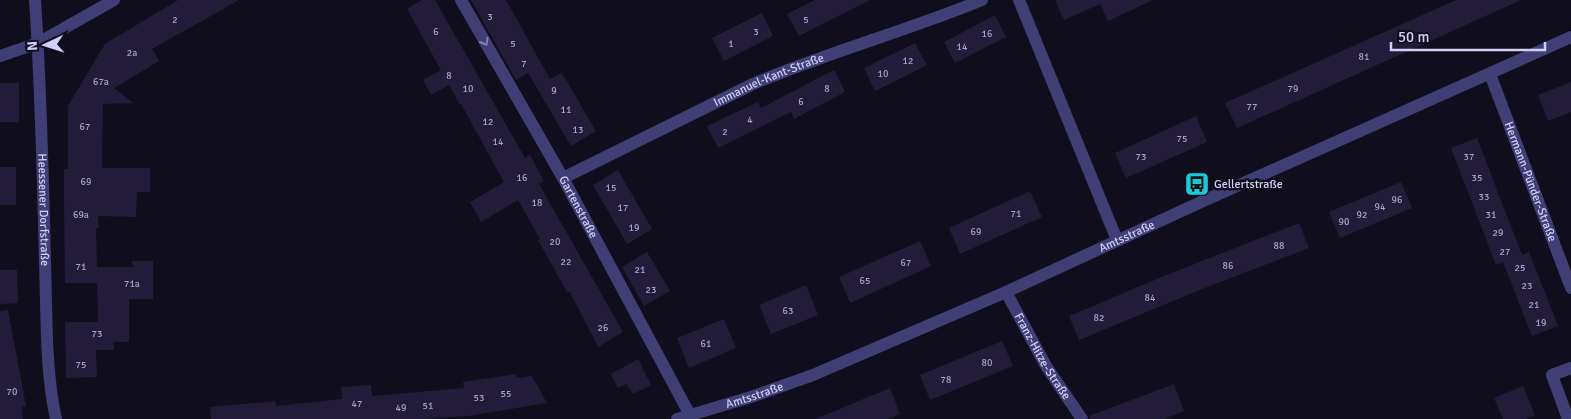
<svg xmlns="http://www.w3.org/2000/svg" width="1571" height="419" font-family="Signika,sans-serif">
  <rect width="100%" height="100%" fill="#100e1c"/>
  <!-- building -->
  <path fill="#221c3a" d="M178 0H239L152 49 159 61 114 88 133 103 103 104 102 168H150V192H137L136 217 98 216 99 228H96L97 267H133L132 261H153V299H129V342H113L114 350H96L97 377 66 378 65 322H98L97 283H65L64 200V169H68V106L105 44 103 45Z
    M422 0H435L525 158 530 155 544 181 539 184 623 332 598 347 570 292H567L538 240 540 239 518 200 481 222 470 202 504 182 461 104 460 105 449 85 431 95 423 80 441 70 407 9Z
    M471 0H506L550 79 562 73 596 131 571 146 528 73 516 80Z
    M815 0H870L799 36 787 14Z
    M1055 0H1153L1108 21 1100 4 1064 20Z
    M1456 0H1521L1237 128 1225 103Z
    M762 13 773 36 724 61 712 38Z
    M995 15 1006 37 955 63 944 42Z
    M915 43 927 65 875 91 864 68Z
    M834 70 845 92 794 119 791 112 718 148 707 126 758 102 761 108Z
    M1571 82V112L1548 121 1538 95Z
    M0 83H19V122H0Z
    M1196 116 1207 142 1126 178 1115 153Z
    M1477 138 1522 255 1529 252 1558 326 1532 336 1503 262 1496 265 1451 148Z
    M0 167H16V205H0Z
    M618 170 652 229 627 244 593 185Z
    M1401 182 1412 208 1340 238 1329 212Z
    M1030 191 1042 217 960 254 949 228Z
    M1299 223 1309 248 1207 287 1079 340 1069 316 1169 274Z
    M920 241 931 266 850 303 839 277Z
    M647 252 670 291 644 306 622 267Z
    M0 270H17L18 303 0 304Z
    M806 285 818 315 771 334 759 305Z
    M8 310 26 406 22 407 23 419H0V311Z
    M724 319 736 348 689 368 677 338Z
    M1002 341 1013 366 930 400 920 375Z
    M638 359 651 385 633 394 626 384 618 388 611 374Z
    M516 374 517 378 532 376 547 403 468 416 425 419H211L210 407 275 401 276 406 342 399 341 387 371 385 372 396 464 388 463 382Z
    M1174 384 1184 411 1164 419H1090L1089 416Z
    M1523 386 1535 415 1525 419H1503L1494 398Z
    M890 388 900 414 888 419H815Z"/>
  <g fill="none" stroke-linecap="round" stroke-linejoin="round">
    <!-- minor -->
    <g stroke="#3f3e75" stroke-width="12">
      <path id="s1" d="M461 0 563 178 690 415"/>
      <path d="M1019 0 1117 240"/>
      <path d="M0 56 38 43 114 0"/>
      <path id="s2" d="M1490 74 1571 288"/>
      <path id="s3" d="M563 178 753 84C828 52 907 31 982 0"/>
      <path id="s4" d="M1006 292 1046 366 1082 419"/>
      <path d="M1568 419 1552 375 1571 368"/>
    </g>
    <!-- tertiary -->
    <g stroke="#3f3e75" stroke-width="12">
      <path id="s5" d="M35 0C41 88 43 175 45 263 47 315 45 369 56 419"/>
      <path id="s6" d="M677 419 751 397 813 375 1006 292 1201 202 1571 37"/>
    </g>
  </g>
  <!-- one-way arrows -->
  <defs><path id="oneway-chevron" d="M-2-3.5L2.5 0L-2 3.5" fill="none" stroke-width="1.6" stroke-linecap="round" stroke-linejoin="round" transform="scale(1.25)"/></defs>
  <use stroke="#827fb0" href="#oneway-chevron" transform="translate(485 42) rotate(60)"/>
  <!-- icons -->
  <defs>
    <symbol id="bus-square" viewBox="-11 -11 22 22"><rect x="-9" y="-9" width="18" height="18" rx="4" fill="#1cc9d8" stroke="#100e1c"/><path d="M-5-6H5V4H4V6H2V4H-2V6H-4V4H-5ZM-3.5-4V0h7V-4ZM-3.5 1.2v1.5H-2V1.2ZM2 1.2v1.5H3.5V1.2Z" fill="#111"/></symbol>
  </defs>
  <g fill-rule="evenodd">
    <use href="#bus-square" x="1183" y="170" width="28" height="28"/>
  </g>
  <g text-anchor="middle" stroke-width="5" stroke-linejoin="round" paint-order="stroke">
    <!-- number labels -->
    <g font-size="10" fill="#a7a2c9">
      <text x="490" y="20">3</text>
      <text x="175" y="23">2</text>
      <text x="806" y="23">5</text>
      <text x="436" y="35">6</text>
      <text x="756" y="35">3</text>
      <text x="987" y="37">16</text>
      <text x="513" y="47">5</text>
      <text x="731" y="47">1</text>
      <text x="962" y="50">14</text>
      <text x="132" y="56">2a</text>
      <text x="1364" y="60">81</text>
      <text x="908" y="64">12</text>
      <text x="524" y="67">7</text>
      <text x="883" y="77">10</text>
      <text x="449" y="79">8</text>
      <text x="101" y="85">67a</text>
      <text x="468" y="92">10</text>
      <text x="827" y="92">8</text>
      <text x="1293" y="92">79</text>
      <text x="554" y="94">9</text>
      <text x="801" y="105">6</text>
      <text x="1252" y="110">77</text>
      <text x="566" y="113">11</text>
      <text x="750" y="123">4</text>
      <text x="488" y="125">12</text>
      <text x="85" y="130">67</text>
      <text x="578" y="133">13</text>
      <text x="725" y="135">2</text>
      <text x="1182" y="142">75</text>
      <text x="498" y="145">14</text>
      <text x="1141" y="160">73</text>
      <text x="1469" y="160">37</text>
      <text x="522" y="181">16</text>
      <text x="1477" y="181">35</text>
      <text x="86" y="185">69</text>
      <text x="611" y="191">15</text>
      <text x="1484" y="200">33</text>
      <text x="1397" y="203">96</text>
      <text x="537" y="206">18</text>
      <text x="1380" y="210">94</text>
      <text x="623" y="211">17</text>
      <text x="1016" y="217">71</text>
      <text x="81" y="218">69a</text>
      <text x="1362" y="218">92</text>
      <text x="1491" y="218">31</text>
      <text x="1344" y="225">90</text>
      <text x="634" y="231">19</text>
      <text x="976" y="235">69</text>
      <text x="1498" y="236">29</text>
      <text x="555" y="245">20</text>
      <text x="1279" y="249">88</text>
      <text x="1505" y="255">27</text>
      <text x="566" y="265">22</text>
      <text x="906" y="266">67</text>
      <text x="1228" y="269">86</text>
      <text x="81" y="270">71</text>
      <text x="1520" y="271">25</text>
      <text x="640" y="273">21</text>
      <text x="865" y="284">65</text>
      <text x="132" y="287">71a</text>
      <text x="1527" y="289">23</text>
      <text x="651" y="293">23</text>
      <text x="1150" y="301">84</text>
      <text x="1534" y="308">21</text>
      <text x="788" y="314">63</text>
      <text x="1099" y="321">82</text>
      <text x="1541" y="326">19</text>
      <text x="603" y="331">26</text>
      <text x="97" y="337">73</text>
      <text x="706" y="347">61</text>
      <text x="987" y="366">80</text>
      <text x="81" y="368">75</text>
      <text x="946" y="383">78</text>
      <text x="12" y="395">70</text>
      <text x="506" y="397">55</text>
      <text x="479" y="401">53</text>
      <text x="357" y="407">47</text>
      <text x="428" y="409">51</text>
      <text x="401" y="411">49</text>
    </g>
    <!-- street labels -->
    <g font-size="12" fill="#d3cff9" stroke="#100e1c">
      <text dy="4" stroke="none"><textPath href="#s3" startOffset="228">Immanuel-Kant-Straße</textPath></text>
      <text dy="4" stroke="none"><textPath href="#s2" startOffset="115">Hermann-Pünder-Straße</textPath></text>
      <text dy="4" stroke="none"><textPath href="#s1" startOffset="238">Gartenstraße</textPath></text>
      <text dy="4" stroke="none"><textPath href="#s5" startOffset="210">Heessener Dorfstraße</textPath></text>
      <text dy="4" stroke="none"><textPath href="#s6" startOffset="486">Amtsstraße</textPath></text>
      <text dy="4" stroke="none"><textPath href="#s4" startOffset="74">Franz-Hitze-Straße</textPath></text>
      <text dy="4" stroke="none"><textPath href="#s6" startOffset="81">Amtsstraße</textPath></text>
    </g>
    <!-- poi labels -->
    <g font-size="12" fill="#d3cff9" stroke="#100e1c" text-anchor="start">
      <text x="1214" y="188">Gellertstraße</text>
    </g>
  </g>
  <!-- north arrow -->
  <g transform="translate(45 45) rotate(266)" stroke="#100e1c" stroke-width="4" paint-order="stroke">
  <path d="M0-4L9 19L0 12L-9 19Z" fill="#d3cff9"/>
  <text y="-8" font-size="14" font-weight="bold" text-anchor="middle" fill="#d3cff9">N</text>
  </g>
  <!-- scale -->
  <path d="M1391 42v8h154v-8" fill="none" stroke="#d3cff9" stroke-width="2.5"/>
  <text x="1398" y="42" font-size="15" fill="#d3cff9" stroke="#100e1c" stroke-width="4" paint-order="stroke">50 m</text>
</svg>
